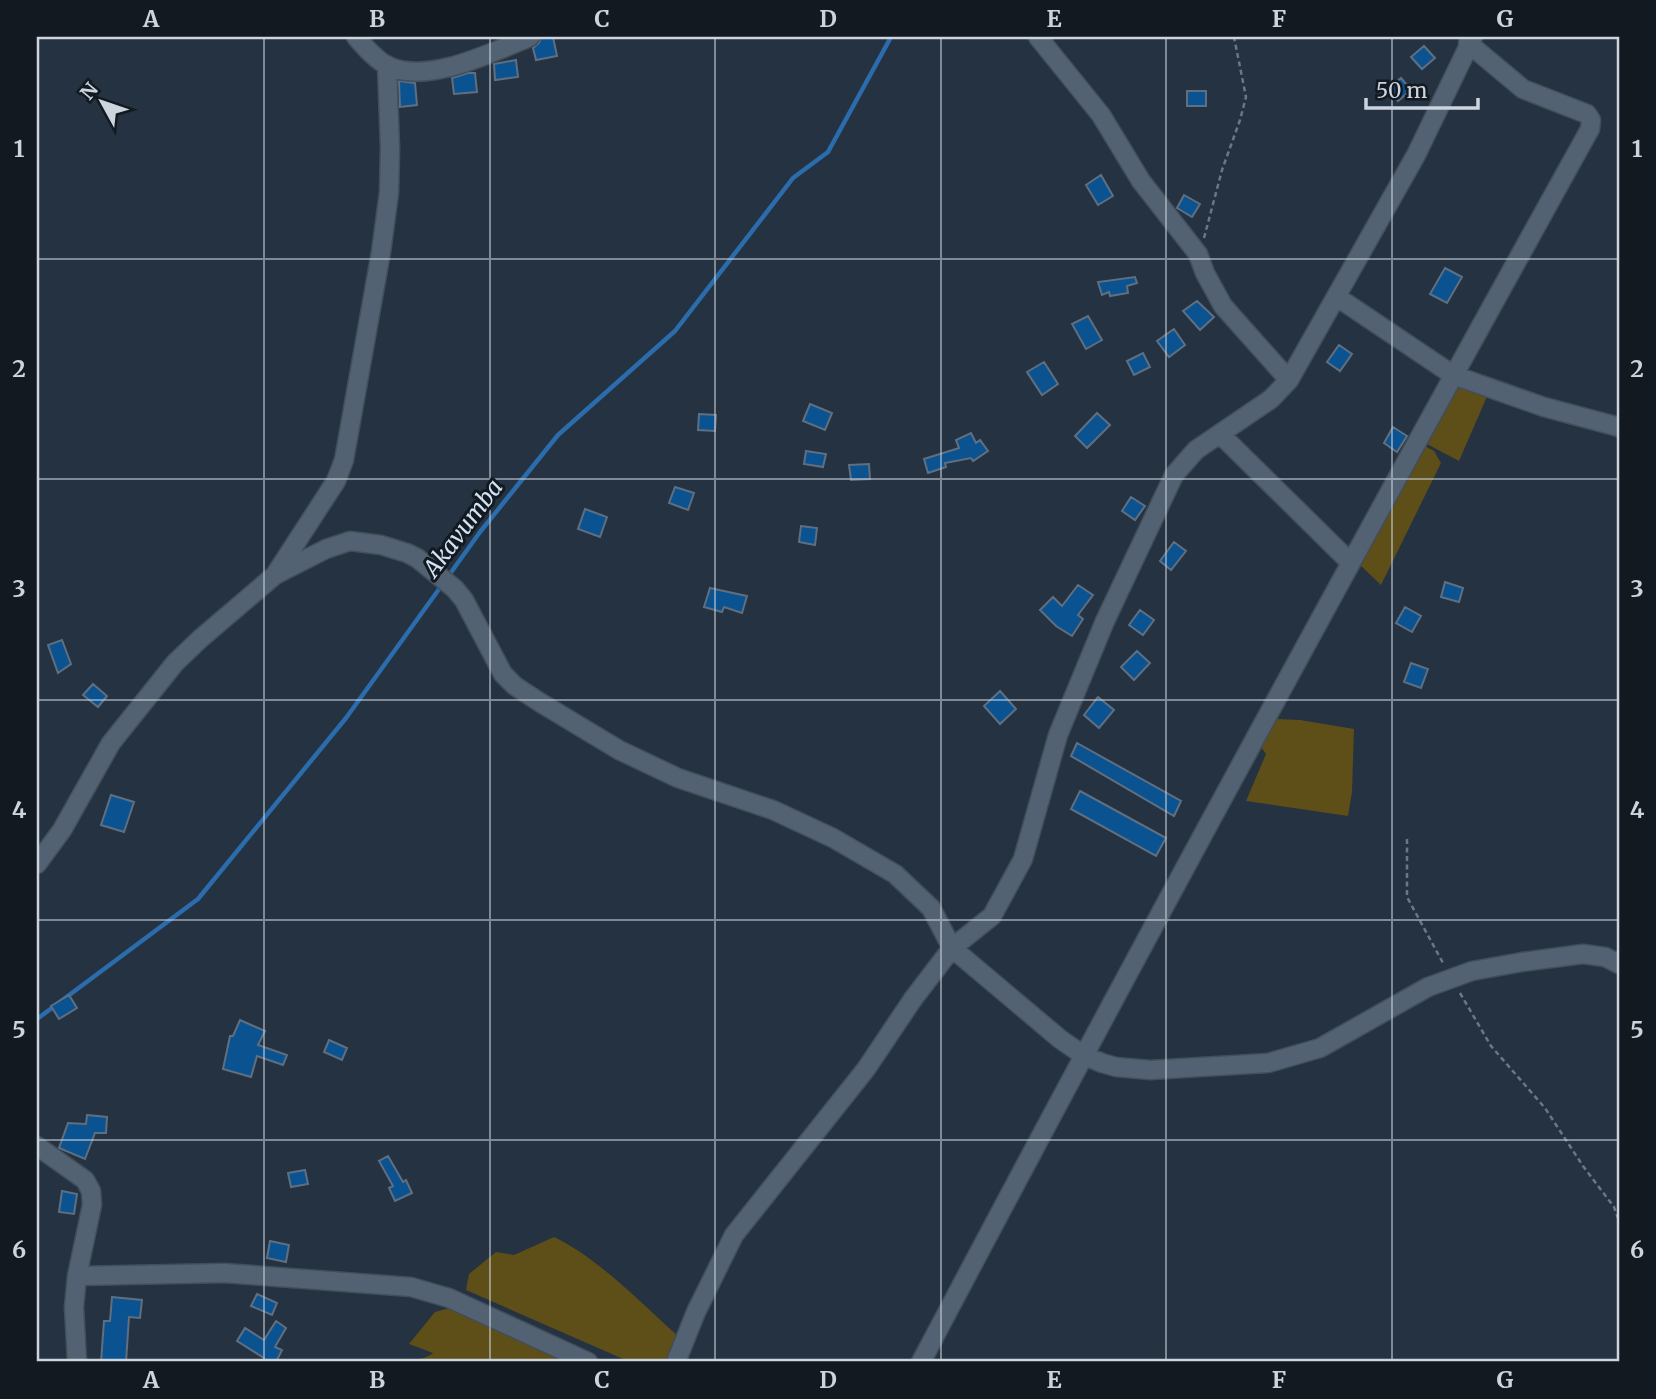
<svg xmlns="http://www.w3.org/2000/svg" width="1656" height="1399" font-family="Merriweather,serif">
  <rect width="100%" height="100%" fill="#243241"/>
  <!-- green -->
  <path fill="#5e4e17" d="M1458 385 1489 392 1459 461 1427 444 1426 439Z
    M1423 445 1434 451 1441 463 1381 585 1359 564Z
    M1278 719 1300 720 1354 729 1352 792 1348 816 1246 801 1266 754 1260 746 1272 723Z
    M554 1237C597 1257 642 1304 678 1336L669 1362H630L466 1290 469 1274 496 1252 514 1255Z
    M453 1307 579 1362H406C416 1357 424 1361 433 1353L409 1344 435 1312Z"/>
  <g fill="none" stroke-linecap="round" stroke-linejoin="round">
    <!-- stream -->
    <path stroke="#2b6cac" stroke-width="4.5" d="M447 578 480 532 558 435 675 331 793 178 828 152 891 37
      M37 1019 198 899 346 718 442 585"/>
  </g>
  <!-- building -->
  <path fill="#0a5290" stroke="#606f80" stroke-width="2" d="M541 37H553L557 56 536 60 533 48 539 43Z
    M1424 46 1435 58 1422 69 1411 57Z
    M516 60 518 77 495 80 494 64Z
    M468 73H475L477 92 454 94 452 78Z
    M1401 78 1411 90 1398 101 1389 88Z
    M399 81 415 83 417 105 400 107Z
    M1187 91H1206V106H1187Z
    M1101 175 1113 196 1098 205 1086 185Z
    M1184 195 1200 204 1192 217 1177 208Z
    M1445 268 1462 277 1447 303 1430 294Z
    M1135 277 1137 283 1127 286 1128 293 1110 296 1109 292 1102 295 1098 282Z
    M1197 301 1214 317 1200 330 1183 311Z
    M1088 316 1102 340 1086 349 1072 324Z
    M1174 329 1185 345 1169 357 1157 341Z
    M1339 345 1352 354 1340 371 1327 362Z
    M1143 353 1150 367 1134 375 1127 361Z
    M1044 362 1058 384 1042 395 1027 372Z
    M810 404 832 413 825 430 803 421Z
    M1097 413 1110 425 1087 448 1075 436Z
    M699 414 716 415 715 431 698 430Z
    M1393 427 1407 436 1397 452 1384 443Z
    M971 433 976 443 980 440 988 451 973 461 971 458 945 463 946 467 928 473 924 459 959 448 956 440Z
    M806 451 826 454 823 467 804 464Z
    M869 464 870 479 851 480 849 465Z
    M675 487 694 493 688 510 669 503Z
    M1131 497 1145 506 1135 520 1122 511Z
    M585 509 607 517 600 537 578 529Z
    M801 526 817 528 815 545 799 542Z
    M1174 542 1186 551 1171 570 1160 561Z
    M1445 582 1463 588 1459 602 1441 597Z
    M1078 585 1093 595 1078 615 1083 619 1072 636 1056 626 1040 610 1053 597 1062 606Z
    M710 588 747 596 742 613 724 607 722 612 704 607Z
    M1405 607 1421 616 1412 632 1396 623Z
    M1140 610 1154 620 1143 635 1129 625Z
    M62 640 71 664 58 673 48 645Z
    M1137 651 1150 663 1134 680 1121 667Z
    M1411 663 1428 669 1421 688 1404 682Z
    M93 684 107 696 98 707 83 695Z
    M1000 691 1016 709 1000 724 984 706Z
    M1098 697 1114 710 1099 728 1084 715Z
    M1077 743 1181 801 1174 816 1071 756Z
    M1080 791 1166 838 1156 856 1071 809Z
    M111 795 134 802 124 832 101 825Z
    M69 995 77 1008 59 1019 51 1006Z
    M240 1020 265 1031 258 1045 287 1055 283 1065 257 1056 251 1077 223 1069 230 1036H233Z
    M329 1040 347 1048 342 1060 324 1052Z
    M87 1115 107 1117 106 1133H95L85 1159 59 1148 68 1123 86 1124Z
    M388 1156 403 1182 406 1180 412 1193 395 1201 389 1188 393 1186 379 1161Z
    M305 1170 308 1184 291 1187 288 1173Z
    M62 1191 77 1194 74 1214 59 1212Z
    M270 1241 289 1245 286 1262 267 1258Z
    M257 1294 277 1303 272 1315 251 1306Z
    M112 1297 142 1300 140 1318 129 1317 126 1362H101L104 1321H110Z
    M276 1321 286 1328 275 1347 282 1350 276 1362H263L264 1358 237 1341 245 1328 264 1340Z"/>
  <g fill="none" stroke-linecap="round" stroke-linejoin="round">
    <defs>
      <path id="minor" d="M356 37C365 47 376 60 388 66 428 85 492 52 530 37
        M1038 37 1101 115 1141 181 1198 254 1205 273 1223 306 1289 380
        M1337 297 1453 375 1544 407 1619 427
        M1220 434 1351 563
        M275 575 336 481 344 460 381 252 389 193 390 148 387 65
        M37 864 62 830 111 743 175 663 200 639 275 575 326 549 350 541 381 545 407 553 417 558 455 589 464 600 503 674 515 686 541 703 619 750 678 778 773 810 833 838 895 874 931 908 952 948 1060 1039 1083 1055 1102 1063 1116 1067 1150 1070 1268 1063 1320 1048 1428 987 1472 971 1522 962 1583 954 1605 957 1619 964
        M37 1146 85 1180 91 1191 92 1205 77 1276 74 1307 77 1362
        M77 1276 224 1273 411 1287 449 1298 588 1362
        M676 1362 696 1312 734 1235 866 1069 913 999 952 948 992 916 1023 859 1058 735 1105 621 1174 475 1196 450 1271 399 1289 380 1416 155 1473 37
        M921 1362C1139 949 1363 538 1590 129L1591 120 1587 114 1523 89 1468 43"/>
    </defs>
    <!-- minor casing -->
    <use href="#minor" stroke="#424e5a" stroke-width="21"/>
    <!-- path -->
    <path stroke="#6c7784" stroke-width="2.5" stroke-dasharray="5 3.5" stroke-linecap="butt" d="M1204 238 1222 170 1240 120 1246 97 1234 37
      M1407 839V897L1443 963
      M1460 993 1491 1046 1545 1108 1583 1166 1614 1207 1619 1221"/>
    <!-- minor -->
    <use href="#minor" stroke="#536272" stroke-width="18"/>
  </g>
  <!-- grid -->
  <path fill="none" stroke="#ccd4de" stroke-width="2" stroke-opacity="0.55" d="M264 37V1362M490 37V1362M715 37V1362M941 37V1362M1166 37V1362M1392 37V1362M37 259H1619M37 479H1619M37 700H1619M37 920H1619M37 1140H1619"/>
  <g text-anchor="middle" stroke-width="6" stroke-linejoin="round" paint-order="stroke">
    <!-- water labels -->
    <g font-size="23" font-style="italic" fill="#d2e3f5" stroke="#131920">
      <text transform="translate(463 528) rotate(-53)" y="8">Akavumba</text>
    </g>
  </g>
  <!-- border -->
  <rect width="1656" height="1399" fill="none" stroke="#131920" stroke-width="77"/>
  <!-- north arrow -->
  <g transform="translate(102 102) rotate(310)" stroke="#131920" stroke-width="5" paint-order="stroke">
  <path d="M0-5L12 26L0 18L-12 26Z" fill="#ccd4de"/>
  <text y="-10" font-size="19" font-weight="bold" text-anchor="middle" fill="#ccd4de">N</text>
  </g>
  <!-- scale -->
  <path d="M1366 98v10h112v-10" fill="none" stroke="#ccd4de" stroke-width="3.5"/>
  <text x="1376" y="98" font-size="21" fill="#ccd4de" stroke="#131920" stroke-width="5" paint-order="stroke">50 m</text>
  <rect x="38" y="38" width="1580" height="1322" fill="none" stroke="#ccd4de" stroke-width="2.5"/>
  <g font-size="23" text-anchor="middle" font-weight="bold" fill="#ccd4de">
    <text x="151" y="27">A</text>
    <text x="377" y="27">B</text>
    <text x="602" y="27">C</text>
    <text x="828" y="27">D</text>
    <text x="1054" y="27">E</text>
    <text x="1279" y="27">F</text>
    <text x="1505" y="27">G</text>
    <text x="19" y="157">1</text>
    <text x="1637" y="157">1</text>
    <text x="19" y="377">2</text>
    <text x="1637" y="377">2</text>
    <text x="19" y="597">3</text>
    <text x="1637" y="597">3</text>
    <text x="19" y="818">4</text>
    <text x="1637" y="818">4</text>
    <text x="19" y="1038">5</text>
    <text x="1637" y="1038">5</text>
    <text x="19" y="1258">6</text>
    <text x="1637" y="1258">6</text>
    <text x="151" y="1388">A</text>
    <text x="377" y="1388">B</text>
    <text x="602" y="1388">C</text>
    <text x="828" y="1388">D</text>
    <text x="1054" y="1388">E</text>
    <text x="1279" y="1388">F</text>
    <text x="1505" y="1388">G</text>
  </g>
</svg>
